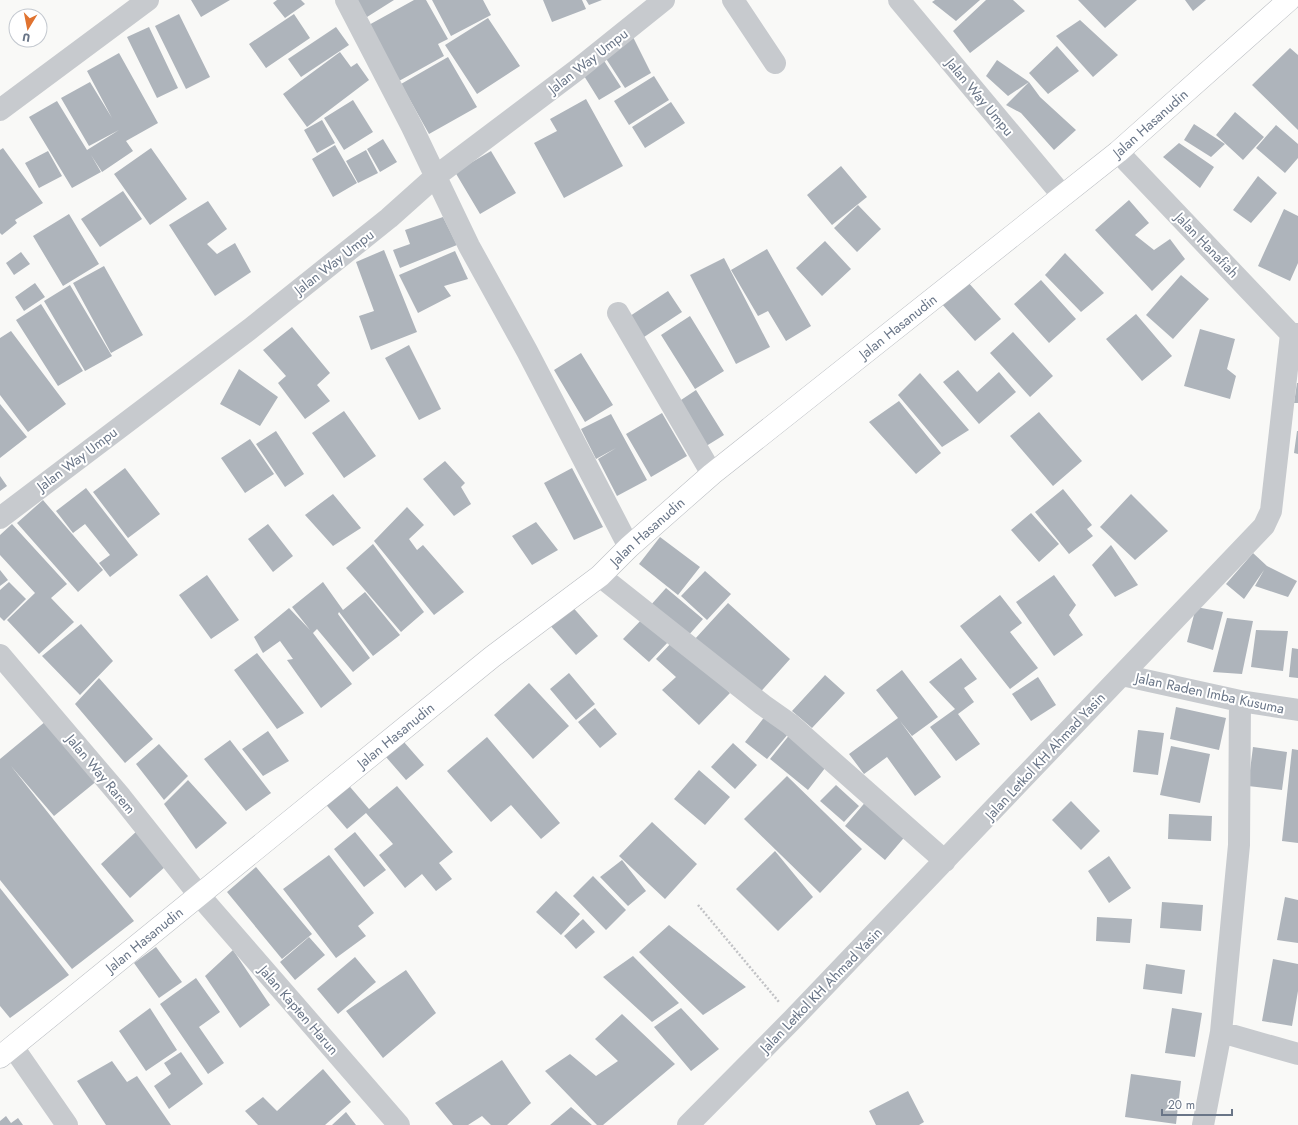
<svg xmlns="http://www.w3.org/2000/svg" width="1298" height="1125" font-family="Jost,sans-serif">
  <rect width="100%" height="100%" fill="#f9f9f7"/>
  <!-- building -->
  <path fill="#aeb4bb" d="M191 0H230L201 17Z
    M277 0H301L305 4 285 18 273 3Z
    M356 0H394L367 17Z
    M414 0H426L448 39 438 44 444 56 399 81 367 26Z
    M432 0H483L491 15 451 36Z
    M543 0H582L586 9 552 22Z
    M586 0H602L589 5Z
    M935 0H980L956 21 932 2Z
    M986 0H1013L1025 11 970 53 953 31Z
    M1078 0H1137L1105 28Z
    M1185 0H1206L1193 11Z
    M179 14 210 77 186 89 155 26Z
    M294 14 310 38 266 68 249 44Z
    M488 18 520 66 477 94 445 45Z
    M1080 20 1118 55 1093 77 1056 36Z
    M149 27 178 88 157 98 127 37Z
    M336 27 349 45 301 77 288 59Z
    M633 37 651 73 625 88 603 54Z
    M1057 46 1079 71 1048 94 1029 73Z
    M1290 48 1298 55V130L1252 85Z
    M340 52 351 67 357 63 369 80 307 127 283 94Z
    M119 53 158 123 126 141 133 151 102 172 91 155 101 172 72 188 29 117 57 101 87 150 119 130 89 146 61 98 90 82 112 118 87 71Z
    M601 56 621 87 599 100 581 71Z
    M448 57 477 107 429 134 401 84Z
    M997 60 1029 82 1040 97 1076 130 1054 150 1021 113 1006 105 1029 82 1008 96 986 76Z
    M654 76 669 100 629 125 614 101Z
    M586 99 623 166 564 198 534 143 557 131 550 119Z
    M353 100 373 132 344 150 324 118Z
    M671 102 685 123 645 148 632 127Z
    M1235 112 1264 137 1243 160 1216 135Z
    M322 120 335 143 317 153 304 130Z
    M1194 124 1225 144 1211 157 1184 140Z
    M1276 125 1298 144V158L1285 173 1256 148Z
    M383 139 397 162 380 172 367 149Z
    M1179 143 1214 167 1200 188 1163 157Z
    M335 145 357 183 333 197 312 159Z
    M3 148 43 203 15 220 17 223 2 235 0 233V150Z
    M151 148 187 199 150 225 114 174Z
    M366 150 378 173 358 183 346 161Z
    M48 151 62 176 39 188 25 163Z
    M491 151 516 193 480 214 455 172Z
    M841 166 867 197 832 225 807 195Z
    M1258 176 1277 193 1251 223 1233 210Z
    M123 191 142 219 100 247 81 219Z
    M1129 200 1149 223 1135 235 1154 250 1170 239 1185 259 1152 291 1095 230Z
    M208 201 227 229 207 244 217 254 235 243 251 272 215 296 169 225Z
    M858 205 881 229 857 252 834 228Z
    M1284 209 1298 216V263L1290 281 1258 266Z
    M69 214 99 264 63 286 33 236Z
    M443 217 457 245 400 268 393 250 410 244 405 230Z
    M825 241 851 269 822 296 796 268Z
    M767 249 811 326 786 341 768 311 758 316 731 270Z
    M384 250 417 332 371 350 359 316 374 311 356 262Z
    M455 251 468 279 444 286 451 296 418 313 399 275Z
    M21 252 30 264 14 275 6 263Z
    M1065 253 1104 293 1081 312 1045 275Z
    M724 258 770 347 736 364 690 275Z
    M104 266 143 335 111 353 73 283Z
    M1181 275 1209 299 1173 339 1146 315Z
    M1041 280 1076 319 1049 343 1014 304Z
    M967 281 1001 319 975 341 941 303Z
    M35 283 45 297 24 311 15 297Z
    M70 285 112 356 85 371 44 301Z
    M668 291 682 312 641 339 627 318Z
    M41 304 83 371 58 386 16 320Z
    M1136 314 1172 356 1142 381 1106 339Z
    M690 316 724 371 695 389 661 335Z
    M292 327 330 373 317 385 330 401 305 419 278 383 286 376 263 350Z
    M1200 329 1235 339 1227 369 1236 376 1230 399 1184 386Z
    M11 331 66 404 28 432 0 395V338Z
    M1013 332 1053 376 1030 397 990 353Z
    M409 345 441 409 419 420 385 358Z
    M581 353 613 405 585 422 554 370Z
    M239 369 278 397 260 426 220 404Z
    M958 370 977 392 999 372 1016 392 979 424 943 382Z
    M920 373 969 430 942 447 898 395Z
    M1297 383H1298V403H1294Z
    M696 390 724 435 703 448 675 404Z
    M899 401 941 453 916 474 869 422Z
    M0 404 27 437 0 458Z
    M344 411 376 456 344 478 312 433Z
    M1039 412 1082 461 1053 486 1010 436Z
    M662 413 687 456 651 477 626 434Z
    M611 414 647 480 617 496 598 459 616 448 596 459 581 429Z
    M276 431 304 474 285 487 256 444Z
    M1297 431H1298V454L1294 453Z
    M250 439 274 474 245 493 221 458Z
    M445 461 465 483 461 487 471 504 454 516 423 479Z
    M125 468 160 514 128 538 93 492Z
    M572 468 603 527 574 540 544 483Z
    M0 476 7 486 0 491Z
    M86 488 138 555 110 577 99 563 110 555 85 524 73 533 56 511Z
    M1063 489 1092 525 1087 529 1093 536 1069 554 1035 512Z
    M333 494 361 528 333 546 305 515Z
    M1131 494 1168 531 1135 560 1100 527Z
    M43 500 103 570 78 592 17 523Z
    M407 507 424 525 409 539 417 550 423 545 464 592 434 615 374 541Z
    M1031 513 1059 544 1039 562 1011 530Z
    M536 522 558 550 532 565 512 536Z
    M12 524 67 584 51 598 74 622 39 654 7 620 35 593 0 555V535Z
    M268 524 293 556 273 572 248 539Z
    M660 537 700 567 678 595 639 564Z
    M373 544 424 612 401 632 346 568Z
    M1111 545 1138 585 1115 597 1092 565Z
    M1253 553 1267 566 1297 581 1288 597 1255 586 1264 570 1244 599 1226 584Z
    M0 570 8 580 0 586Z
    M705 571 731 594 707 620 681 596Z
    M207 575 239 620 211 639 179 595Z
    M1054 575 1076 605 1069 615 1083 635 1054 656 1016 602Z
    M9 582 26 599 4 621 0 617V590Z
    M323 582 343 610 365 592 400 635 373 656 339 612 338 614 370 658 353 672 317 629 313 633 352 684 321 708 287 660 293 659 280 641 263 653 254 637 289 608 310 630 292 607Z
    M666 588 703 619 687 637 650 606Z
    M1000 595 1022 623 1010 632 1038 668 1010 689 960 626Z
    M728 603 790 659 756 697 694 640Z
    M570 604 598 636 576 655 548 623Z
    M1196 607 1223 612 1213 650 1187 642Z
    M645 616 670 640 649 662 623 639Z
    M1227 618 1253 621 1242 674 1213 672Z
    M81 624 113 661 80 695 42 656Z
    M1256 630 1288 631 1283 671 1251 667Z
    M674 640 730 693 699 725 662 690 676 677 656 659Z
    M1292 648 1298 649V678L1289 677Z
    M257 653 304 713 277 729 234 670Z
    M961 658 977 679 964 688 974 702 958 714 980 744 956 761 930 727 955 709 929 682Z
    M902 670 938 717 912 736 900 721 941 777 915 796 887 757 864 774 849 754 898 718 876 690Z
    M569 673 595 704 576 720 550 689Z
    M825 675 845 693 812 728 792 711Z
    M1038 677 1056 705 1031 721 1012 694Z
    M99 678 153 739 125 763 75 704Z
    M529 683 569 726 533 759 494 715Z
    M1176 707 1226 718 1219 750 1170 739Z
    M595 708 617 734 600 748 578 722Z
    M766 715 789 733 767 759 745 742Z
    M46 721 98 780 54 816 11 766 134 921 72 969 0 880V759Z
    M1138 730 1164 733 1158 775 1133 772Z
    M268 731 289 761 263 776 242 749Z
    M791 733 829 763 808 790 770 759Z
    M487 737 560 823 541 839 511 805 491 822 447 771Z
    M230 740 271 793 246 811 204 759Z
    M404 742 424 765 406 780 386 757Z
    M733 743 757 765 735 789 711 767Z
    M159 744 188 776 164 800 136 764Z
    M1171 746 1210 754 1200 803 1160 795Z
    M1253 747 1287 752 1282 790 1248 786Z
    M1292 749 1298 750V843L1282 841Z
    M699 770 730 797 705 825 674 799Z
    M787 776 862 849 820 893 744 819Z
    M188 780 227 823 196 849 164 804Z
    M345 781 369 809 397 786 453 852 439 863 452 879 436 891 422 874 405 888 379 855 393 844 366 813 347 829 322 800Z
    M836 785 859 806 844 822 820 801Z
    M868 799 908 833 885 860 845 826Z
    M1071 801 1100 831 1081 850 1052 820Z
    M1169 814 1212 816 1211 841 1168 839Z
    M652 822 697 864 665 899 619 856Z
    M138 830 166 866 130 898 101 864Z
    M355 832 386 870 364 887 334 849Z
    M775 851 813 897 778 931 736 889Z
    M329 855 374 913 358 926 366 936 336 958 283 889Z
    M1109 856 1131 888 1109 903 1088 871Z
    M622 860 646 891 628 906 600 877Z
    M256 867 312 934 282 959 227 892Z
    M593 876 626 910 606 930 573 896Z
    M0 888 69 975 10 1018 0 1006Z
    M556 891 580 914 561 935 536 912Z
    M1285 897 1298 900V943L1277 940Z
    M1162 902 1203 905 1201 931 1160 928Z
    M1097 917 1132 919 1130 943 1096 941Z
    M583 919 595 932 576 949 564 936Z
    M669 925 746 987 703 1015 639 952Z
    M309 937 325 955 295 980 280 962Z
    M156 947 182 982 159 998 134 963Z
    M233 950 270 1005 240 1028 205 976Z
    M633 956 679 1003 652 1022 603 977Z
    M355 957 376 982 338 1014 317 989Z
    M1273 959 1298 964V991L1292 1026 1262 1021Z
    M1146 964 1185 970 1182 994 1143 989Z
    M406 970 436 1013 383 1058 346 1011Z
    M196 978 220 1012 199 1027 224 1063 208 1074 160 1004Z
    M150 1008 177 1050 146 1071 119 1031Z
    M681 1008 719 1049 691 1071 654 1027Z
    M1172 1008 1202 1013 1195 1057 1165 1053Z
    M622 1014 675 1064 603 1125H597L545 1071 570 1054 596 1076 618 1061 595 1039Z
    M181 1052 203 1084 169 1109 154 1086 171 1074 164 1063Z
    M502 1060 531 1103 507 1125H491L482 1116 468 1125H453L435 1103Z
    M112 1061 127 1082 137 1076 171 1125H106L77 1081Z
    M323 1069 351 1102 325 1125H258L245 1111 263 1097 277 1111Z
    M1131 1074 1181 1081 1176 1124 1125 1117Z
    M908 1091 924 1122 919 1125H876L869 1111Z
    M571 1107 592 1125H550Z
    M346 1112 356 1125H332Z
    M6 1116 11 1123 18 1118 23 1125H0V1121Z"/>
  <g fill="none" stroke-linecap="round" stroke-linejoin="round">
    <defs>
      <g id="major">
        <path id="s1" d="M0 1057 492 657 600 576 629 547 712 474 1118 152 1289 0"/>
      </g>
    </defs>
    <!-- major casing -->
    <use href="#major" stroke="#babdc2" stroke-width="23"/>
    <!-- path -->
    <path stroke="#c1c2c5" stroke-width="2.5" stroke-dasharray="2 2" stroke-linecap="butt" d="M698 905 779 1002"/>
    <!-- minor -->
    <path stroke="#c7cace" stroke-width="22" d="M346 0 412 127 469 246 527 351 629 547
      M733 0 775 63
      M899 0 1062 195
      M0 110 148 0
      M1118 152 1291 334H1298
      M618 313 712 474
      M0 518 250 329 389 218 436 176 578 69 664 0
      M600 576 763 705 790 724 945 861
      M0 655 121 797 199 895 399 1125
      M1122 675 1240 701 1298 710
      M1221 1032 1298 1054
      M13 1047 67 1125
      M688 1125 793 1019 1264 526 1271 511 1291 334
      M1203 1125 1221 1032 1239 845 1240 701"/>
    <!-- major -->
    <use href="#major" stroke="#fff" stroke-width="22"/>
  </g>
  <g text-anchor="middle" stroke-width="4" stroke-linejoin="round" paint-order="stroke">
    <!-- street labels -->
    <g font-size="14" fill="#697587" stroke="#fff">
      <text transform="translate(588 61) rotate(-38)" y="5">Jalan Way Umpu</text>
      <text transform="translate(980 97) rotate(50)" y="5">Jalan Way Umpu</text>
      <text dy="5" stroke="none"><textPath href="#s1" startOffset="1482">Jalan Hasanudin</textPath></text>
      <text transform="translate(1207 245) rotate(46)" y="5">Jalan Hanafiah</text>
      <text transform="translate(334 262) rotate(-38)" y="5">Jalan Way Umpu</text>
      <text dy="5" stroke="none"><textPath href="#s1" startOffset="1158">Jalan Hasanudin</textPath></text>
      <text transform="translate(77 459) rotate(-37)" y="5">Jalan Way Umpu</text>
      <text dy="5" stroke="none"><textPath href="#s1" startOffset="834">Jalan Hasanudin</textPath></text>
      <text transform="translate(1210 693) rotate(12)" y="5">Jalan Raden Imba Kusuma</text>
      <text dy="5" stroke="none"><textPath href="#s1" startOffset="510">Jalan Hasanudin</textPath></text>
      <text transform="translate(1045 756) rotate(-47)" y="5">Jalan Letkol KH Ahmad Yasin</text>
      <text transform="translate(101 774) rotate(50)" y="5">Jalan Way Rarem</text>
      <text dy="5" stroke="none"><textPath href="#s1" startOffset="186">Jalan Hasanudin</textPath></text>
      <text transform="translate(821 990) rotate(-46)" y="5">Jalan Letkol KH Ahmad Yasin</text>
      <text transform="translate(299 1010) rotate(49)" y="5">Jalan Kapten Harun</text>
    </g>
  </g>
  <!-- north arrow -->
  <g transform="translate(28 28) rotate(190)"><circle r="19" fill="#ffffff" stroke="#c3c8cf"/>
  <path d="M0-3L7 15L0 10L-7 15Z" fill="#e07330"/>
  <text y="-6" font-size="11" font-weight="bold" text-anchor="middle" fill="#697587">U</text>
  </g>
  <!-- scale -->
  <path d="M1162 1109v6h70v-6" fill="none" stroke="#697587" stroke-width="2"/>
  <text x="1168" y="1109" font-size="12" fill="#697587" stroke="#ffffff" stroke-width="3" paint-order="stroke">20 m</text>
</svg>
